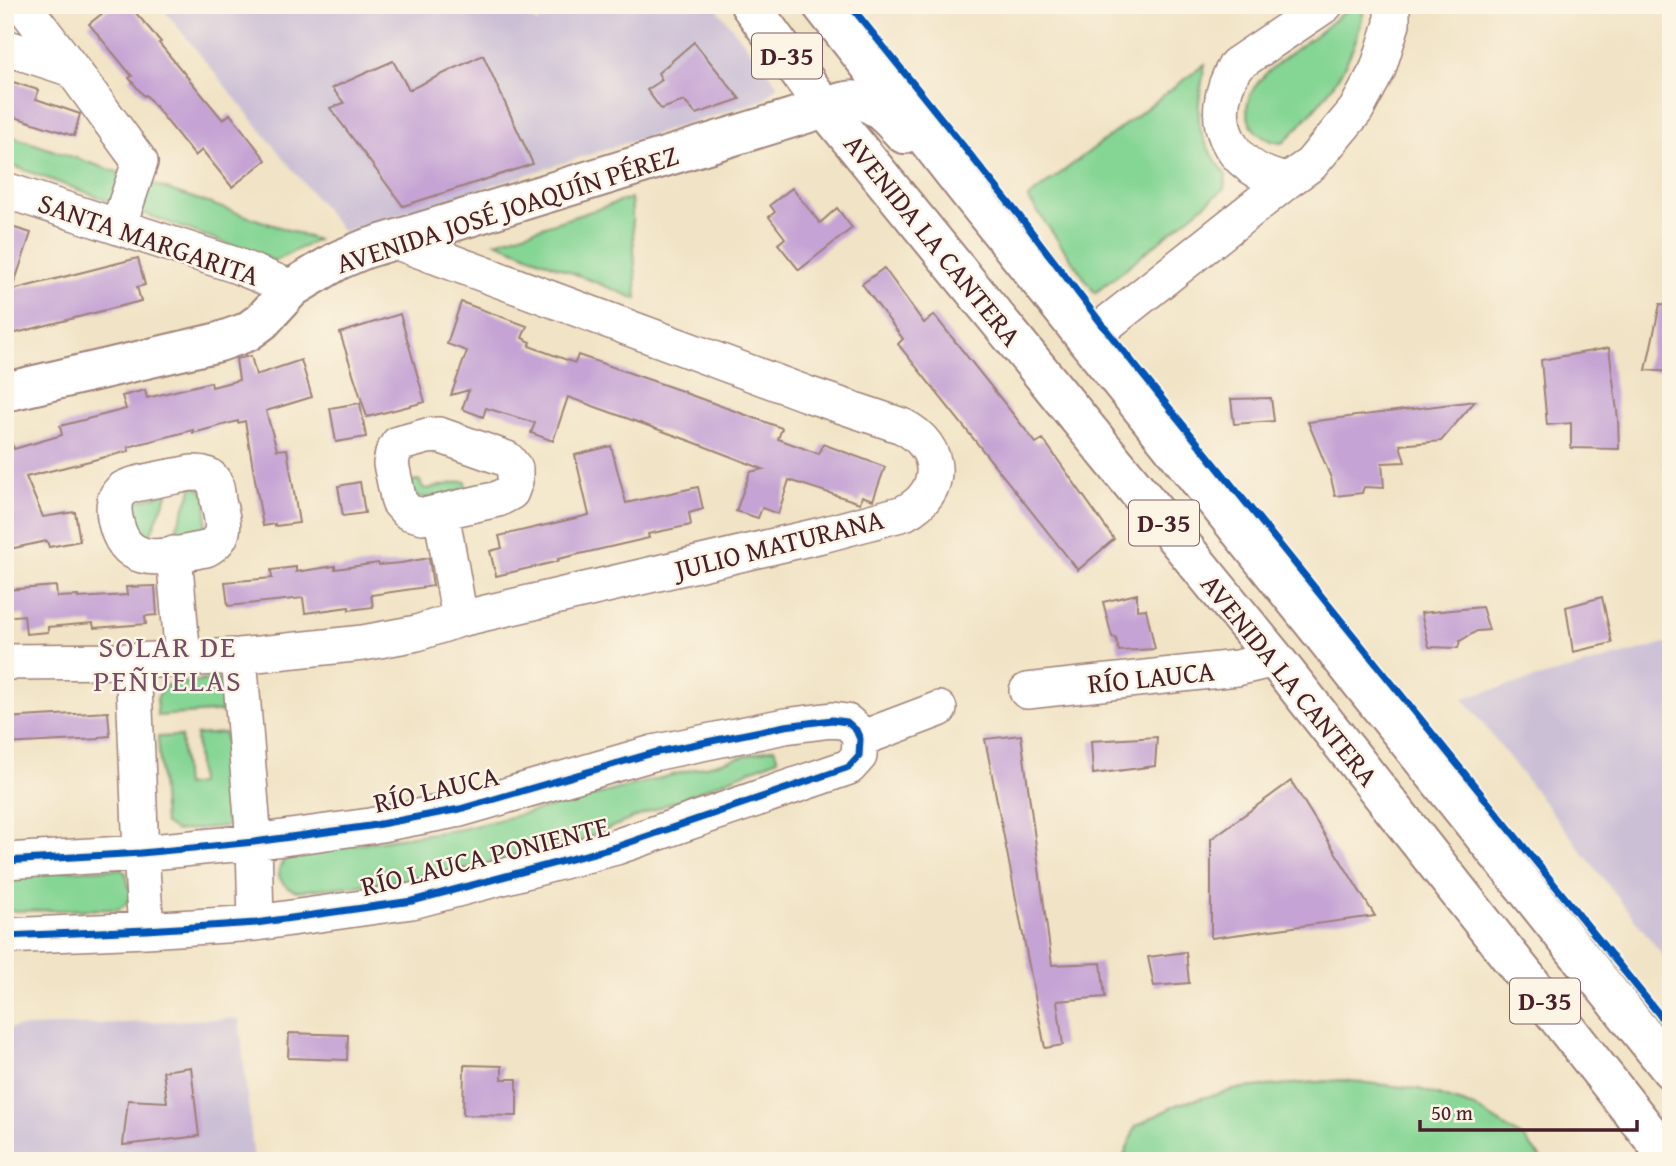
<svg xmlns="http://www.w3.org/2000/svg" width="1676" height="1166" font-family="'Gentium Book Plus',serif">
  <rect width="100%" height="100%" fill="#fcf5e5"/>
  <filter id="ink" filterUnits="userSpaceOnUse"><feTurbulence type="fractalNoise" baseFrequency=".0143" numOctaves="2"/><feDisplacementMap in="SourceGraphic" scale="14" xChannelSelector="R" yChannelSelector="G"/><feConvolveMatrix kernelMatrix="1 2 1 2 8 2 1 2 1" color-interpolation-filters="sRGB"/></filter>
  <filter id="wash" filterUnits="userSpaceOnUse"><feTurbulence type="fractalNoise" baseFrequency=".00686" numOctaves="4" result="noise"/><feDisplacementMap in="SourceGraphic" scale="28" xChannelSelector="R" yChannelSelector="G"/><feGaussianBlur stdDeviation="1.57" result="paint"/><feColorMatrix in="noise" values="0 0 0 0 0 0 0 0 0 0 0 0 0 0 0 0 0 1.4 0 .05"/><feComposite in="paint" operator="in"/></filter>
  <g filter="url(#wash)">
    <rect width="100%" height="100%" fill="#f1e3c5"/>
    <!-- industrial -->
    <path fill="#cbbfd5" d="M160 5H513L537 23 560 5H714L778 85 763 100 343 232Z
      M1671 642V966L1463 698Z
      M239 1018 254 1161H5V1028Z"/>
    <!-- green -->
    <path fill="#85d594" stroke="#687a60" stroke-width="2" d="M1356 5H1360L1364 9C1353 68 1324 101 1283 143 1273 143 1260 137 1254 129 1226 91 1290 54 1316 35 1329 25 1341 12 1356 5Z
      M1205 64C1202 84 1196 106 1200 126 1203 144 1216 160 1226 175L1224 189 1095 293 1028 198Z
      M5 134 317 240 275 261 5 163Z
      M631 198 637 299 496 242Z
      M417 480 420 481 423 488 427 489 463 481 466 482V489C455 491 428 501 419 497 412 494 412 488 410 482Z
      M194 484 208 496 205 534 173 537Z
      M168 492 148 540 136 539 127 507 133 503Z
      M214 679 225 682 227 711 157 716V699L163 686Z
      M225 733 230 815 226 826 176 831 164 823 158 737 181 736 185 786 199 784 196 735Z
      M774 748 778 759 578 841 427 879 297 891C274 885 273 863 294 853L462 829 559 805Z
      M119 869 126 873 131 896 126 904 119 909 5 911V872Z
      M1342 1080 1419 1089 1474 1107 1525 1139 1543 1161H1122L1136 1126 1178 1104 1242 1088Z"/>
    <g id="blocks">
      <!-- building -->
      <path fill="#c5a3d4" d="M113 5H129L161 42 159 43 223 120 230 114 266 160 232 187 202 150 195 156 146 95 144 96 129 78 132 76 89 24Z
        M694 42 740 99 696 114 684 101 661 109 647 90 662 80 658 73Z
        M483 55 533 164 403 206 330 108 344 103 332 88 393 61 409 90Z
        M13 82 38 90 36 99 80 114 74 136 5 114V106Z
        M792 188 820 223 837 208 852 228 799 270 778 244 785 238 769 217 775 212 770 205Z
        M5 225 31 233 12 290 138 258 145 285 137 287 141 301 12 334 5 309Z
        M884 268 924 323 934 315 1036 443 1043 439 1114 539 1078 570 898 344 903 339 862 284Z
        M461 302 527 326 522 338 531 342 529 346 575 363 578 355 685 392V393L782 428 778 439 819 454 823 444 885 467 873 500 862 496 860 503 789 480 778 514 762 508 758 518 736 511 750 472 763 469 693 442 568 397 553 441 531 433 535 423 486 408 483 417 462 409 469 390 451 395 467 351 447 344Z
        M1660 304 1671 305V372L1646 370Z
        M400 314 425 402 367 417 340 333Z
        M1609 348 1618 419 1619 449 1571 448V423L1547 425 1541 360Z
        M251 356 256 375 301 360 312 397 266 411 277 450 287 449 299 523 275 526V524L263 526 245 421 238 423V421L193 433V430L128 447 129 451 26 477 43 517 75 512 80 541 49 547 47 541 5 550V428L14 449 62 435 60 426 126 409 122 396 145 390 147 398 211 382 212 387 239 380 236 359Z
        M1271 398 1274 421 1234 424 1231 399Z
        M1475 401 1441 441 1400 445 1405 462 1382 463 1384 488 1364 487 1362 493 1335 496 1331 478 1308 422Z
        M360 403 366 437 336 442 330 408Z
        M611 446 626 503 698 487 703 509 689 513 691 525 648 534 649 538 558 559 559 561 496 576 490 551 502 548 499 536 589 515 575 455Z
        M360 482 365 513 343 516 338 486Z
        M429 558 433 586 371 595 373 607 349 610V607L305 613 303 598 228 606 225 582 272 578 271 570 296 567V572L335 566V569L378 563 379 565 401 563Z
        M56 586 57 597 78 596V598L127 595 126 587 155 586 157 615 145 616 146 624 94 628 93 623 48 627V632L26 634 24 615 5 617V590Z
        M1137 594V610L1146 609 1155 649 1119 651 1116 638 1112 637 1103 602Z
        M1602 597 1612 643 1573 652 1566 607Z
        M1482 607 1489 630 1477 631 1460 641 1458 648 1429 647 1421 613Z
        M108 712 110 736 99 737V739L5 744V718Z
        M1021 735 1052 965 1101 963 1105 997 1057 1001 1063 1045 1045 1048 985 739Z
        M1157 737 1155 766 1093 774 1091 741Z
        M1291 781 1375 916 1211 938V839Z
        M1186 952 1189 983 1154 986 1148 957Z
        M289 1033 348 1035 347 1060 288 1058Z
        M464 1065 502 1066V1079H517V1116L463 1115Z
        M191 1067 199 1136 123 1145 128 1100 167 1102 163 1071Z"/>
    </g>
  </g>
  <g filter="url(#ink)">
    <use href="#blocks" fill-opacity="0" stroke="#9e8178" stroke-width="2"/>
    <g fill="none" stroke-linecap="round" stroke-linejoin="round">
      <defs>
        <path id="minor" d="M23 5 72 69 140 162 118 227
          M5 47 72 69
          M1287 181C1227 169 1204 118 1236 65L1325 5
          M5 190 235 265 292 288
          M1088 339 1287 181 1311 164 1356 110 1378 69 1392 24V5
          M439 435 507 459 515 469V481L511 492 498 499 423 516 408 512 399 502 391 464 393 453 398 444 427 436Z
          M191 473C198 473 207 473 212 479 217 484 217 494 218 501 223 522 229 537 206 549 165 556 125 572 115 518 113 507 113 497 123 489 131 483 178 476 191 473Z
          M441 512 460 619
          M174 554 183 659
          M239 656 254 842 256 923
          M133 661 141 853 146 930
          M5 662 133 661 239 656 363 643 417 633 460 619 822 535 904 513C946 492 943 446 902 426L807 394 392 240
          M1027 691 1237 668 1275 659
          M860 739 939 709
          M5 861 141 853 254 842 370 826 460 809 653 753 785 726 832 720 847 722 856 730 860 739 859 756 849 767 616 847 412 901 256 923 146 930 5 936"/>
        <path id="major" d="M5 392 219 342 247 332 262 321 292 288 339 260 365 249 825 108"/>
        <path id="highway" d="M750 5 825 108 1275 659 1671 1161
          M822 5 968 191 1671 1070
          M825 108C832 105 839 102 847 101 872 96 888 117 904 134"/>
      </defs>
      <!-- minor casing -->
      <use href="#minor" stroke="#9e8178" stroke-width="38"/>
      <!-- major casing -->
      <use href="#major" stroke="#9e8178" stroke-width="42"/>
      <!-- highway casing -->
      <use href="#highway" stroke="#9e8178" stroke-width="42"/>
      <!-- minor -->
      <use href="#minor" stroke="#fff" stroke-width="35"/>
      <!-- major -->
      <use href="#major" stroke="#fff" stroke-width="38"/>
      <!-- highway -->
      <use href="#highway" stroke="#fff" stroke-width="38"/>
      <defs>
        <path id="cycleway" d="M850 5 1021 218 1104 327 1671 1029
          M5 861 141 853 254 842 370 826 460 809 653 753 785 726 832 720 847 722 856 730 860 739 859 756 849 767 616 847 412 901 256 923 146 930 5 936"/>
      </defs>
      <!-- cycleway casing -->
      <use href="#cycleway" stroke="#fcf5e5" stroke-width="11"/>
      <!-- cycleway -->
      <use href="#cycleway" stroke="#0057b8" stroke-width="7"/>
    </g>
  </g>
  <g text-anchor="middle" stroke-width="5" stroke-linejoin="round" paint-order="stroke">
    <!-- shield labels -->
    <g fill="#fcf5e5" stroke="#7f5f63" stroke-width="2">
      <rect x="752" y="33.5" width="70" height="45" rx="5"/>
      <rect x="1129" y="500.5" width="70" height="45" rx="5"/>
      <rect x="1510" y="978.5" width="70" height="45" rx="5"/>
    </g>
    <g font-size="26" font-weight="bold" fill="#4a1f2b">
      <text x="787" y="65">D-35</text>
      <text x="1164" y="532">D-35</text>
      <text x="1545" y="1010">D-35</text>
    </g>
    <!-- street labels -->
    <g font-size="28" fill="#4a1f2b" stroke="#fcf5e5">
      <text transform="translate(507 209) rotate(-18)" y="10">AVENIDA JOSÉ JOAQUÍN PÉREZ</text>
      <text transform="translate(149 239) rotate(19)" y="10">SANTA MARGARITA</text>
      <text transform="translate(933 240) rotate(51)" y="10">AVENIDA LA CANTERA</text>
      <text transform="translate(779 544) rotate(-14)" y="10">JULIO MATURANA</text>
      <text transform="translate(1151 677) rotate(-6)" y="10">RÍO LAUCA</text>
      <text transform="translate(1290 680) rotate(51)" y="10">AVENIDA LA CANTERA</text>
      <text transform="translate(436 789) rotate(-13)" y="10">RÍO LAUCA</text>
      <text transform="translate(485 856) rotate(-14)" y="10">RÍO LAUCA PONIENTE</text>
    </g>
    <!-- neighbourhood labels -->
    <g font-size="30" letter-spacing="2" fill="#754d66" stroke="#fcf5e5">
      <text x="168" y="657">SOLAR DE<tspan x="168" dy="34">PEÑUELAS</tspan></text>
    </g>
  </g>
  <!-- margin -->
  <rect width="1676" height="1166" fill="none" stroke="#fcf5e5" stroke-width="28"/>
  <!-- scale -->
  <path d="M1420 1120v10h217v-10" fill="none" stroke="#4a1f2b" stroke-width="3.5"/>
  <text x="1431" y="1120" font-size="21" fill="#4a1f2b" stroke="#fcf5e5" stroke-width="5" paint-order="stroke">50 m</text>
</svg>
